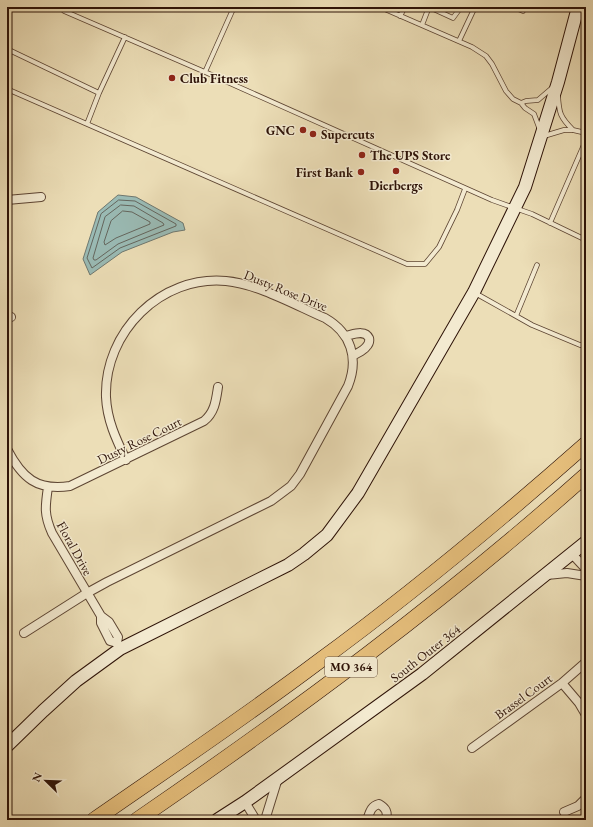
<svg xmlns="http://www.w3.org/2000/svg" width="593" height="827" font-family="'EB Garamond',serif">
  <rect width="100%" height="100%" fill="#ecdeb7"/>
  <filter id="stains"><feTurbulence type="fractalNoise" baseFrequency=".005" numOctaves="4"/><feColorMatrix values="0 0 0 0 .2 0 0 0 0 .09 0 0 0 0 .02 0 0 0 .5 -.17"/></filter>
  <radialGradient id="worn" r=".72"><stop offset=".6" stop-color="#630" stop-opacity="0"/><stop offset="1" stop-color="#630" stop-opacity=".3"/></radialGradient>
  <!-- water -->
  <path fill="#9abbb5" stroke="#6e776f" d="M118 195 136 197 183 223 185 230 173 232 122 252 90 275 83 259 98 212Z"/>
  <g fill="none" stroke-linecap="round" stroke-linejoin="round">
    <!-- shore -->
    <path stroke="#64665e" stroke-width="1" d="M119 200 135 201 176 224V226L120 248 92 268 87 258 101 214Z
      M121 205 134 206 163 223 164 225 118 244 96 260H94L93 258 105 217Z
      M123 211 132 212 150 222V224L116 238 105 245 104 242 111 221Z"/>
    <defs>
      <path id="lane" d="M65 7 64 11 205 72 492 200 532 214 586 240
        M380 7 472 47 486 56 492 64 506 91 513 99 521 103 525 108 534 114 540 130
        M429 7 453 18 461 7
        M513 7 523 11 525 7
        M400 16 405 7
        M422 25 429 7
        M459 41 475 7
        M7 49 99 93
        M205 72 234 7
        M7 89 407 264H425L439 247 457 210 465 189
        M558 95C559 113 560 117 573 130
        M521 103 526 101 538 100 552 88
        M87 124 99 93 125 37
        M544 136 564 130H573L586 133
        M550 223 586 140
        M475 293 532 325 580 345 586 346
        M516 316 537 265"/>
      <path id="street" d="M7 200 41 197
        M7 318 11 317
        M345 336C352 335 365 329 369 338 370 342 368 345 366 347 363 351 357 353 353 356
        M7 449C22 478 37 491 70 486L204 421C215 412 216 400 218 387
        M48 487C45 507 44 515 52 533L101 616 109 622 118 637 117 643 120 649
        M572 554 586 569
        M547 575 567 573 586 576
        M101 616V623L110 641 117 643
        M24 633 87 593 107 582 271 501 291 486 300 474 348 386C359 358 351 333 325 318 295 305 258 284 226 281 161 275 104 332 106 397 107 420 116 439 126 460
        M562 683 579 703 586 715
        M472 748 562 683 586 662
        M245 802 256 820
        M564 812 578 806 586 798
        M265 820 278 778
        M367 820C370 812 371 806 379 804 386 808 388 812 386 820"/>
      <path id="secondary" d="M7 746 43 711 76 681 120 649 288 565 304 554 327 535 358 493 474 292 525 187 558 82 578 7
        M217 820 245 802 422 674 586 542"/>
      <path id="highway" d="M94 820C169 768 245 717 318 662 411 594 500 520 586 444
        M137 820C293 713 445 601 586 475"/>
    </defs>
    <!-- lane casing -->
    <use href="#lane" stroke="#5d4533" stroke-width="5.5"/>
    <!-- street casing -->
    <use href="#street" stroke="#5d4533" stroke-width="10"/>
    <!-- secondary casing -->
    <use href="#secondary" stroke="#2d1207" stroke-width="14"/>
    <!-- highway casing -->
    <use href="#highway" stroke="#2d1207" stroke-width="16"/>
    <!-- lane -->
    <use href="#lane" stroke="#f3ead0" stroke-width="4"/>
    <!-- street -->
    <use href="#street" stroke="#f3ead0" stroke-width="8"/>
    <!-- secondary -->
    <use href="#secondary" stroke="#f3ead0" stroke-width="12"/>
    <!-- highway -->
    <use href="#highway" stroke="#e6bf7c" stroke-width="15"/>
  </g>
  <!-- markers -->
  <g fill="#8f2418" stroke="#f3ead0" stroke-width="1.5">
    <circle cx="172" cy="78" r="4"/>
    <circle cx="303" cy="130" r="4"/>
    <circle cx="313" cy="134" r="4"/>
    <circle cx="362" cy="155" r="4"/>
    <circle cx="396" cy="171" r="4"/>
    <circle cx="361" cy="172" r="4"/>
  </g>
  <g text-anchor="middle" stroke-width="3" stroke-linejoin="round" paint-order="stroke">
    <!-- shield labels -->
    <rect fill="#f3ead0" stroke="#685343" stroke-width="1" x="325" y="657" width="52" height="20" rx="3"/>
    <g font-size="12" font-weight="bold" fill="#2d1207">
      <text x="351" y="671">MO 364</text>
    </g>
    <!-- poi labels -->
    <g font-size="13" font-weight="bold" fill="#2d1207" stroke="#f3ead0" text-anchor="start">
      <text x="180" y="83">Club Fitness</text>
      <text x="295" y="135" text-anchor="end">GNC</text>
      <text x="321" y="139">Supercuts</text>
      <text x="370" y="160">The UPS Store</text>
      <text x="353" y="177" text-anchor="end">First Bank</text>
      <text x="396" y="190" text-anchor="middle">Dierbergs</text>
    </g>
    <!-- street labels -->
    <g font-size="13" fill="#2d1207" stroke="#f3ead0">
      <text transform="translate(286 290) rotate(22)" y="5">Dusty Rose Drive</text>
      <text transform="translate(139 440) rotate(-26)" y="5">Dusty Rose Court</text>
      <text transform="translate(75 548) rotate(61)" y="5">Floral Drive</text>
      <text transform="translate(425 653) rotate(-38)" y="5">South Outer 364</text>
      <text transform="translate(523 696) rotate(-36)" y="5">Brassel Court</text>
    </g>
  </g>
  <!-- margin -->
  <rect width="593" height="827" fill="none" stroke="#ecdeb7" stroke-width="24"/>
  <rect x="8" y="8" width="577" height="811" fill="none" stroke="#2d1207" stroke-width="2"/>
  <rect x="12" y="12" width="569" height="803" fill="none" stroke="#2d1207"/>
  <!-- north arrow -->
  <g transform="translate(46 781) rotate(293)" stroke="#f3ead0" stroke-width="3" paint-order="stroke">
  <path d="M0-3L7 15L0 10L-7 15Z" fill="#2d1207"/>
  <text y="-6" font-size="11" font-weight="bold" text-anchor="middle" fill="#2d1207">N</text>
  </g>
  <rect width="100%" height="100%" filter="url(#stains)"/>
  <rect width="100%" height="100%" fill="url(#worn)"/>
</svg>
